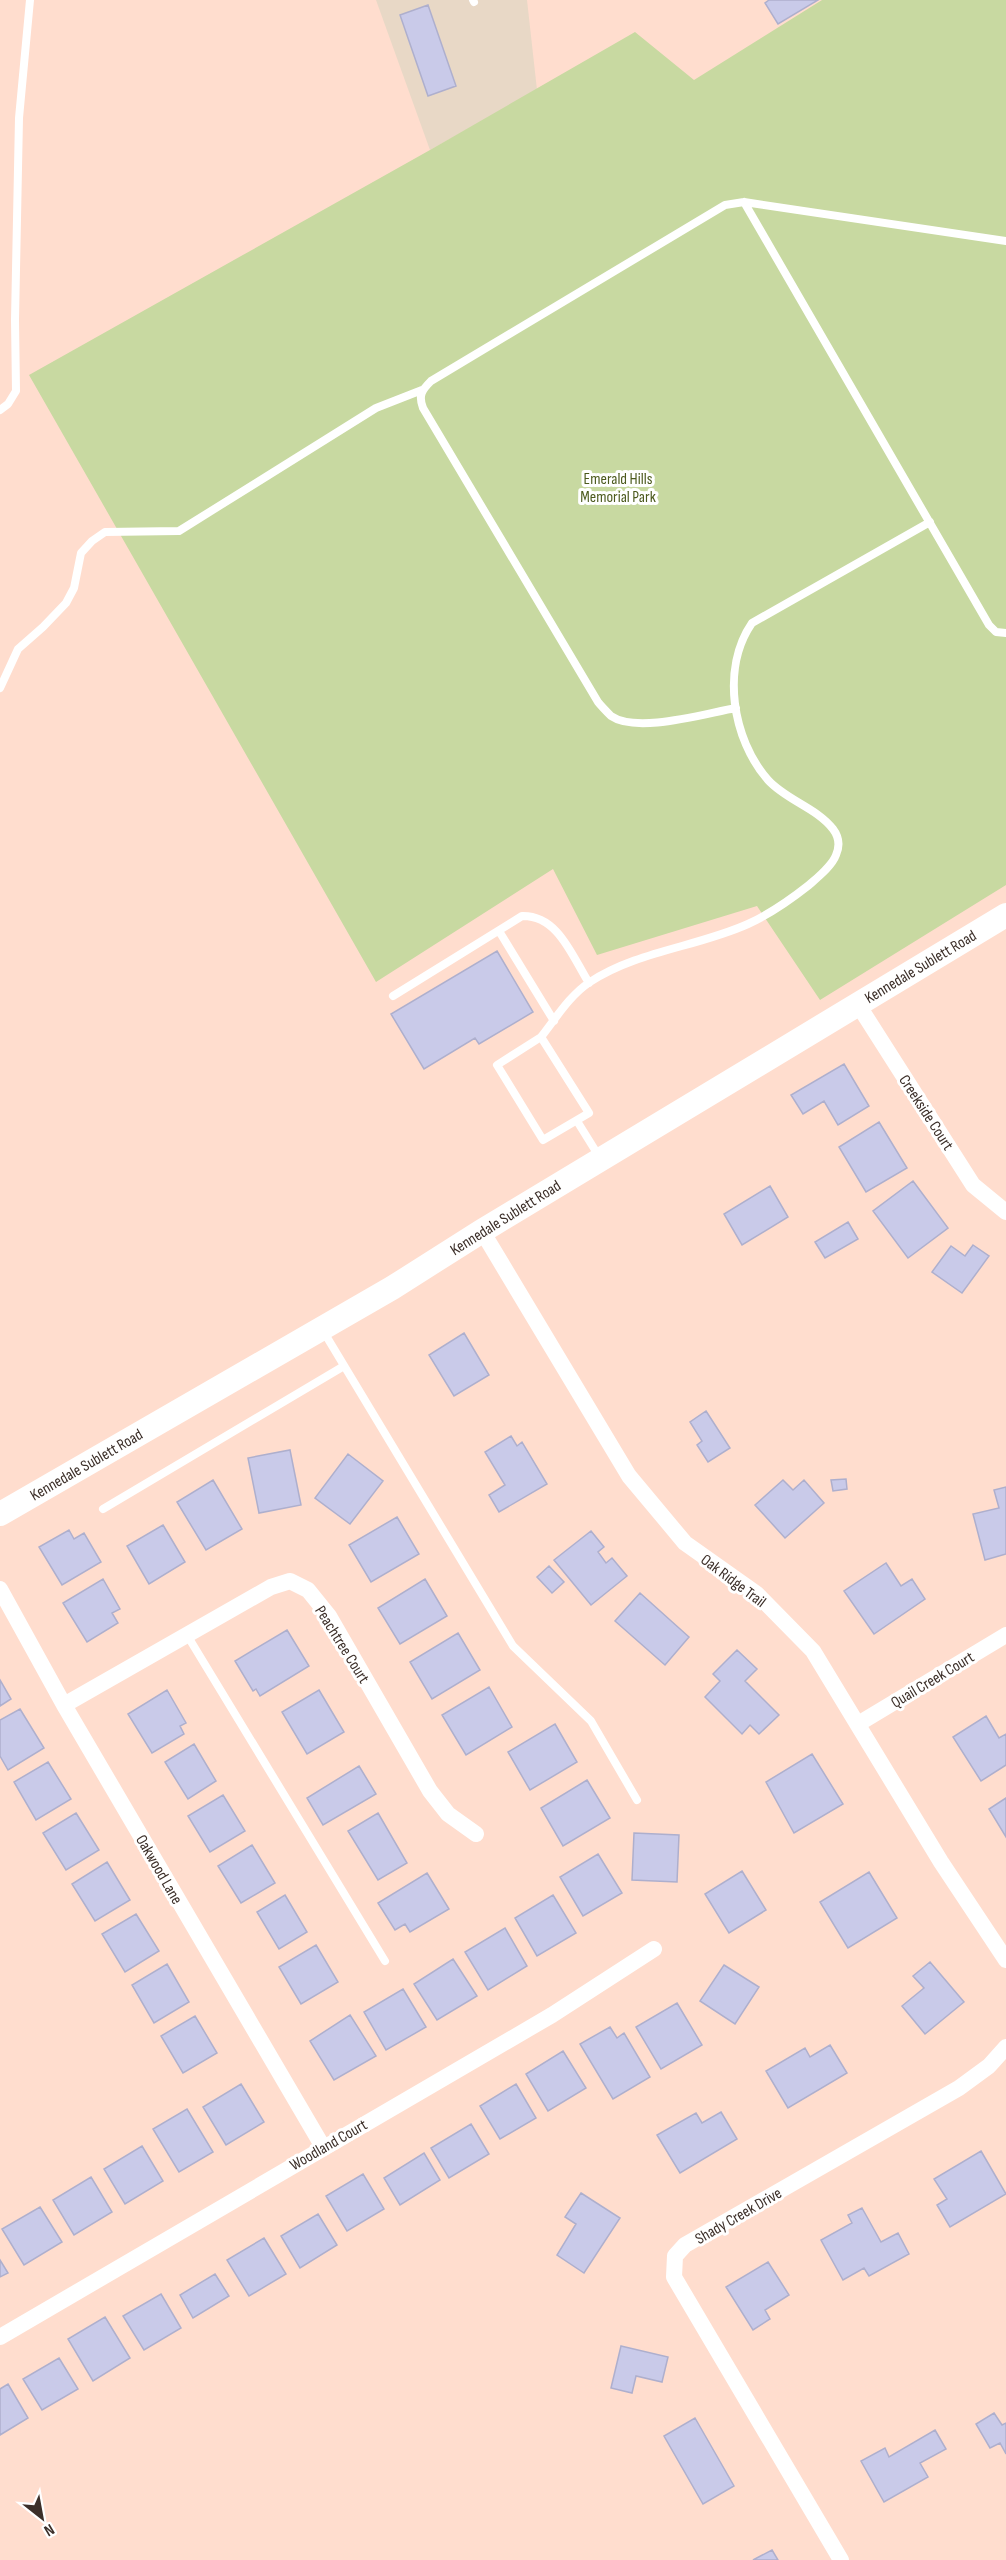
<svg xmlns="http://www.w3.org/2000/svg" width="1006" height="2560" font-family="'Sofia Sans Condensed',sans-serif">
  <rect width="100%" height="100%" fill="#ffddce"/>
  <!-- industrial -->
  <path fill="#e8d8c6" d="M376 0H527L537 90 430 150Z"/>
  <!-- green -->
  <path fill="#c8d9a1" d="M822 0H1006V885L820 1000 757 906 597 955 553 869 376 982 29 375 430 150 635 32 694 80Z"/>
  <!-- building -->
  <path fill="#c9cae9" stroke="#aeafcd" stroke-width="1.5" d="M769 0H818L778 24 765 3Z
    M428 5 456 86 428 96 400 15Z
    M497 951 533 1012 479 1044 475 1038 424 1069 391 1014Z
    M844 1064 869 1106 838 1125 824 1101 803 1114 791 1095Z
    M879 1122 907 1168 866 1192 839 1147Z
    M913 1181 948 1228 908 1258 873 1211Z
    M770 1186 788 1217 742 1245 724 1214Z
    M848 1222 858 1239 825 1258 815 1242Z
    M973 1245 989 1256 962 1293 932 1272 951 1246 965 1256Z
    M464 1333 489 1375 454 1396 429 1355Z
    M706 1411 730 1448 708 1462 697 1445 702 1441 690 1422Z
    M511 1436 517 1446 522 1442 547 1484 499 1512 489 1495 505 1485 485 1452Z
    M290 1450 301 1505 259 1513 248 1458Z
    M348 1454 383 1481 350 1524 315 1498Z
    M846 1479 847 1489 833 1491 831 1480Z
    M213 1480 242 1529 206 1550 177 1502Z
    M783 1480 793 1490 804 1480 824 1503 785 1538 755 1505Z
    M1006 1487V1554L985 1560 973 1514 999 1508 994 1490Z
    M397 1517 419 1554 371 1582 349 1545Z
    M163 1525 185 1562 149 1584 127 1546Z
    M69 1530 74 1539 84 1533 101 1562 62 1585 39 1547Z
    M591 1531 604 1547 598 1552 606 1563 612 1558 627 1576 591 1605 554 1560Z
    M886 1563 901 1586 912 1579 925 1599 874 1634 844 1591Z
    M549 1566 564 1582 552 1593 537 1577Z
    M103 1579 120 1609 112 1613 118 1623 87 1642 63 1603Z
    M425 1579 447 1616 400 1644 378 1608Z
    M640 1593 689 1637 665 1665 615 1621Z
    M287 1630 309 1666 260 1696 256 1689 253 1691 235 1661Z
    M458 1633 480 1670 432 1699 410 1662Z
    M737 1650 757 1669 745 1681 779 1715 759 1734 750 1725 742 1734 705 1697 720 1681 713 1674Z
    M0 1680 11 1699 0 1706Z
    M489 1687 512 1727 466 1755 442 1715Z
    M167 1690 186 1723 180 1726 184 1734 152 1753 128 1714Z
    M319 1690 344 1732 307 1754 282 1712Z
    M20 1709 44 1748 8 1770 0 1756V1720Z
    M986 1716 999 1738 1006 1734V1765L981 1781 953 1737Z
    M555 1724 577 1762 530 1790 508 1752Z
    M194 1744 216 1781 188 1799 165 1762Z
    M812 1754 843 1804 794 1833 766 1782Z
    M48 1762 71 1799 36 1820 14 1782Z
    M359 1766 376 1794 323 1825 307 1798Z
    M587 1780 610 1818 563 1846 541 1808Z
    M223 1795 245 1831 210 1852 188 1816Z
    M1006 1798V1837L989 1809Z
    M76 1813 99 1850 66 1870 43 1833Z
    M378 1813 407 1863 378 1880 348 1831Z
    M634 1833 679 1835 677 1882 632 1880Z
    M252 1845 275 1883 241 1903 218 1866Z
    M598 1854 622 1893 583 1916 560 1877Z
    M107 1862 130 1900 95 1921 72 1884Z
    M742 1871 766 1910 729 1933 705 1894Z
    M869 1872 897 1918 848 1948 820 1902Z
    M427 1873 449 1909 410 1932 405 1924 395 1930 378 1903Z
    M285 1895 307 1932 279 1949 257 1912Z
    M553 1895 576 1933 537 1956 515 1918Z
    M136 1914 159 1951 125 1972 102 1934Z
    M505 1928 527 1966 488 1990 465 1952Z
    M316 1945 338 1982 301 2004 279 1967Z
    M453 1959 477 1996 437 2020 414 1984Z
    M930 1962 964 2002 925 2034 902 2006 924 1988 913 1976Z
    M167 1964 189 2002 154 2023 132 1985Z
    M724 1965 759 1987 735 2024 700 2001Z
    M403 1989 426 2027 386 2050 364 2012Z
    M677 2003 702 2045 661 2069 636 2027Z
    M350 2015 376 2056 334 2080 310 2041Z
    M195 2016 217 2053 183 2073 161 2036Z
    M610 2027 617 2038 624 2033 650 2077 613 2099 580 2044Z
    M830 2045 847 2073 788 2108 766 2071 805 2048 810 2057Z
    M563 2051 586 2088 548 2111 526 2074Z
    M241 2084 264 2122 226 2145 203 2107Z
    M516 2084 536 2118 500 2139 480 2106Z
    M187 2109 213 2152 179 2172 153 2129Z
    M721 2112 737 2139 680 2173 657 2135 696 2113 702 2123Z
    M471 2124 489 2154 449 2178 431 2148Z
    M142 2146 163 2181 125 2204 104 2169Z
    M981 2151 1006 2194 950 2227 937 2205 947 2199 934 2179Z
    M424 2153 440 2180 400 2205 384 2178Z
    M363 2174 384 2209 347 2231 326 2196Z
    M91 2177 112 2212 74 2235 53 2200Z
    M581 2193 620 2218 584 2273 557 2255 576 2224 565 2217Z
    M40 2207 62 2242 24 2265 2 2229Z
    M862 2208 881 2242 898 2233 909 2254 869 2276 864 2268 843 2280 821 2240 852 2223 848 2215Z
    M318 2214 337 2245 300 2268 281 2236Z
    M264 2238 286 2274 249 2296 227 2260Z
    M0 2260 8 2273 0 2277Z
    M768 2262 789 2295 765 2310 770 2319 753 2330 726 2287Z
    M215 2274 229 2296 193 2318 180 2295Z
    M161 2294 181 2328 144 2350 123 2316Z
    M105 2317 130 2358 93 2381 68 2339Z
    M621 2346 668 2357 662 2382 636 2376 632 2393 611 2388Z
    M59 2358 78 2389 42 2410 23 2379Z
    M8 2384 28 2418 0 2435V2389Z
    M994 2413 1002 2425 1006 2423V2454L1000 2443 990 2448 976 2424Z
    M695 2418 734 2486 703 2504 664 2436Z
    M935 2430 946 2449 920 2463 928 2477 884 2502 861 2461 885 2448 889 2457Z
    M772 2550 778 2560H753Z"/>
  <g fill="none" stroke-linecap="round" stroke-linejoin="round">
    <!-- service -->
    <path stroke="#fff" stroke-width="8" d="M473 0 474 2
      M744 202 989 625 996 632 1006 633
      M0 410 8 404 16 391 15 320 19 118 30 0
      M0 688 18 649 43 627 66 603 74 588 81 553 92 541 105 532 179 531 376 408 422 390
      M736 708C706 713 637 734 611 716 607 712 602 707 598 702L423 408C418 395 422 390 431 381L725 205 744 202 1006 241
      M499 931 554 1021
      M393 996 522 916C558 915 572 956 589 983
      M541 1037C556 1018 570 995 590 982 637 951 697 947 748 924 770 914 790 900 809 885 818 877 832 866 836 855 840 846 839 837 833 829 817 808 786 800 768 780 732 739 721 668 752 623L930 522
      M541 1037 589 1113 543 1140 497 1065Z
      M577 1121 600 1158
      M322 1329 513 1646 591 1721 637 1800
      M103 1509 344 1366
      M187 1635 385 1961"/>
    <!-- minor -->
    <path stroke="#fff" stroke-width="16" d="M857 1003 973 1185 1006 1212
      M482 1231 629 1476 685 1543 757 1594 813 1651 941 1862 1006 1960
      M0 1589 64 1705 323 2147
      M64 1705 271 1587 290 1581 308 1590 329 1616 430 1791 448 1814 476 1834
      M858 1724 1006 1635
      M0 2337 552 2015 654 1949
      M841 2560 674 2277 675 2256 685 2245 959 2088 989 2066 1006 2047"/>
    <!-- secondary -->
    <path stroke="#fff" stroke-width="24" d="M0 1514 392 1288 482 1231 1006 915"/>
  </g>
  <g text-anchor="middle" stroke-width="6" stroke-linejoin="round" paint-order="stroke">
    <!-- park labels -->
    <g font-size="16" fill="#4c5a1d" stroke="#fff">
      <text x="618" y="484">Emerald Hills<tspan x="618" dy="18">Memorial Park</tspan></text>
    </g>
    <!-- street labels -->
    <g font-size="16" fill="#3c2f29" stroke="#fff">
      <text transform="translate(920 966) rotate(-31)" y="6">Kennedale Sublett Road</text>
      <text transform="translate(927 1112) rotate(57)" y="6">Creekside Court</text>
      <text transform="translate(505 1217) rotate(-32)" y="6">Kennedale Sublett Road</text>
      <text transform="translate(86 1464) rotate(-30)" y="6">Kennedale Sublett Road</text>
      <text transform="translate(734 1580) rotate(37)" y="6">Oak Ridge Trail</text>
      <text transform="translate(343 1644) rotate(58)" y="6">Peachtree Court</text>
      <text transform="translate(932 1679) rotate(-31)" y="6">Quail Creek Court</text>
      <text transform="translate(160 1869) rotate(60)" y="6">Oakwood Lane</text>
      <text transform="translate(328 2144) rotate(-30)" y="6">Woodland Court</text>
      <text transform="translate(738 2215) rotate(-30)" y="6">Shady Creek Drive</text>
    </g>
  </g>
  <!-- north arrow -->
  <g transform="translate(42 2518) rotate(149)" stroke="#ffffff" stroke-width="4.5" paint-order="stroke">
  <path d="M0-4.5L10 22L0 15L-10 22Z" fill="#3c2f29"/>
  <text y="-9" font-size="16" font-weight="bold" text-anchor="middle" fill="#3c2f29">N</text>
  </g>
</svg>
